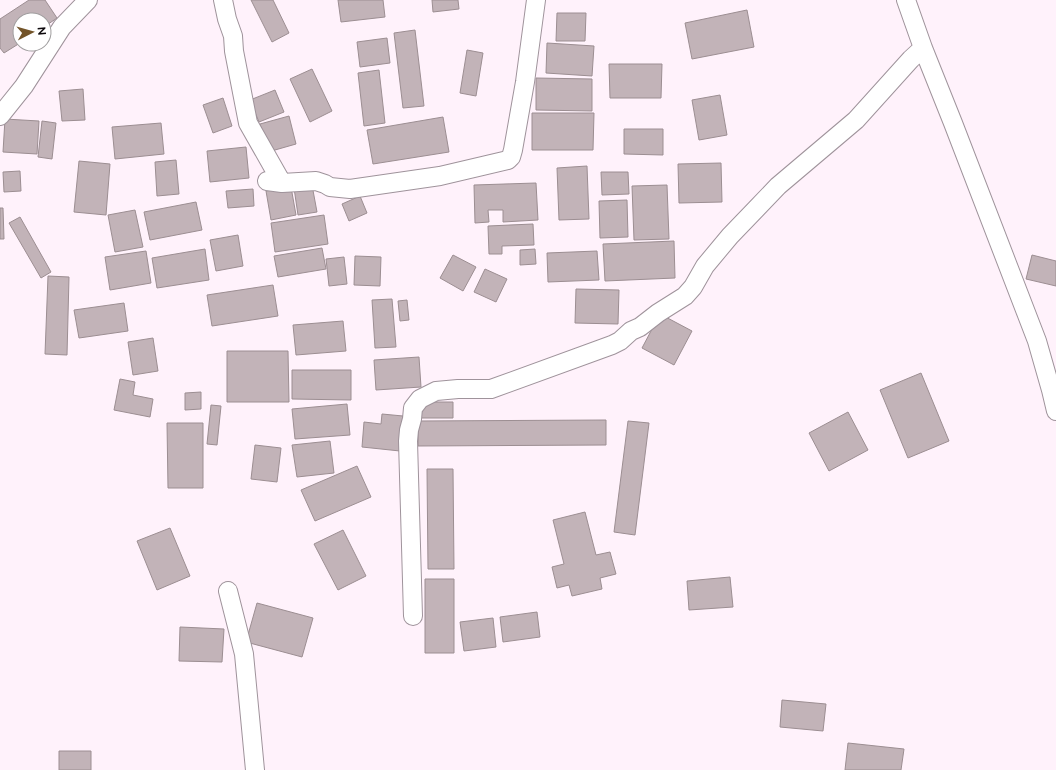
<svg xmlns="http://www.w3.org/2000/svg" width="1056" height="770" font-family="Raleway,sans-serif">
  <rect width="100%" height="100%" fill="#fff2fb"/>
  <!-- building -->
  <path fill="#c2b3b8" stroke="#9c8e92" d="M29 0H45L57 18 44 27V20H20V43L4 53 0 48V19Z
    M251 0H273L289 33 272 42Z
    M338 0H383L385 17 341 22Z
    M432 0H458L459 9 433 12Z
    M747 10 754 47 692 59 685 23Z
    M557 13H586L585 41H556Z
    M415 30 424 106 403 108 394 33Z
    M387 38 390 63 360 67 357 42Z
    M547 43 594 46 592 76 546 73Z
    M467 50 483 53 476 96 460 93Z
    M609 64H662L661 98H610Z
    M312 69 332 111 310 122 290 79Z
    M379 70 385 123 364 126 358 73Z
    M536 78 592 79V111L536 110Z
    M83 89 85 120 62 121 59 91Z
    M275 90 284 112 259 122 250 100Z
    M720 95 727 135 699 140 692 100Z
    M223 98 232 126 213 133 203 105Z
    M532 113H594L593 150H532Z
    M289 116 296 144 268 152 260 124Z
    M443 117 449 152 373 164 367 130Z
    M5 119 39 121 37 154 3 152Z
    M42 121 56 123 52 159 38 157Z
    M161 123 164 154 115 159 112 127Z
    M624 129H663V155L624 154Z
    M246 147 249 178 210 182 207 151Z
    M176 160 179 194 157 196 155 162Z
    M79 161 110 164 106 215 74 212Z
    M721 163 722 202 679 203 678 164Z
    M587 166 589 219 559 220 557 168Z
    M20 171 21 191 4 192 3 172Z
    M601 172H628L629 194 602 195Z
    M536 183 538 220 503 222V210H488L489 222 475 223 474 185Z
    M312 185 317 212 298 215 294 188Z
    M667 185 669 239 634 240 632 186Z
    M291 187 296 215 271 220 266 191Z
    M253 189 254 206 228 208 226 191Z
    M360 196 367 213 349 221 342 204Z
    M627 200 628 237 600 238 599 201Z
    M196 202 202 230 150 240 144 212Z
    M0 208H3L4 239H0Z
    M135 210 143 247 115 252 108 215Z
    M324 215 328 244 275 252 271 223Z
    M20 217 51 272 41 278 9 223Z
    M533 224 534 245 502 246V254H489L488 226Z
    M238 235 243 266 216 271 210 240Z
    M674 241 675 278 605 281 603 244Z
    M322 248 326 269 278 277 274 256Z
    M205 249 209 280 157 288 152 258Z
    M535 249 536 264 520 265V250Z
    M146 251 151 283 110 290 105 257Z
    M597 251 599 280 548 282 547 253Z
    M453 255 476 267 463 291 440 278Z
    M1032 255 1056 261V286L1026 279Z
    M355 256 381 257 380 286 354 285Z
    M344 257 347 284 329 286 326 259Z
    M485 269 507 279 496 302 474 292Z
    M48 276 69 277 67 355 45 354Z
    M273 285 278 316 212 326 207 295Z
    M576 289 619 290 618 324 575 323Z
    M392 299 396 347 375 348 372 300Z
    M407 300 409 320 400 321 398 301Z
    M124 303 128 331 79 338 74 310Z
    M660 314 692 331 674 365 642 348Z
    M343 321 346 351 296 355 293 325Z
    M153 338 158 371 133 375 128 342Z
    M227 351H288L289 402H227Z
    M419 357 421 387 376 390 374 360Z
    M292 370H351V400L292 399Z
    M921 373 949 441 908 458 880 390Z
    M120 379 135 382 133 395 153 399 150 417 114 410Z
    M201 392V409L185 410V393Z
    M418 402H453V418H418Z
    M347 404 350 435 295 439 292 409Z
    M211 405 221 406 217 445 207 444Z
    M848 412 868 450 829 471 809 433Z
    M382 414 403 416 400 451 362 447 364 422 381 424Z
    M606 420V445L418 446V421Z
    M628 421 649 423 635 535 614 532Z
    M167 423H203V488H168Z
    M330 441 334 473 297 477 292 445Z
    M255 445 281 448 277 482 251 479Z
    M357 466 371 497 315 521 301 490Z
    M427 469H453L454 569H428Z
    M585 512 596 555 610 552 616 574 600 578 602 589 572 596 569 585 557 588 552 567 564 564 553 520Z
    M170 528 190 576 157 590 137 541Z
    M343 530 366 576 338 590 314 544Z
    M730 577 733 607 689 610 687 581Z
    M425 579H454V653H425Z
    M257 603 313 618 302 657 246 642Z
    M537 612 540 637 503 642 500 617Z
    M493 618 496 647 464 651 460 622Z
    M180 627 224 629 222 662 179 661Z
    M782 700 826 704 823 731 780 727Z
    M848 743 904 749 901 770H845Z
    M59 751H91V770H59Z"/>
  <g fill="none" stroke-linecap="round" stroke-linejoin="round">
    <defs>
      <path id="street" d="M223 0 227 19 233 36 234 51 248 123 282 183
        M906 0 923 48 953 123 1037 341 1051 390 1056 411
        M0 116 24 86 62 27 88 0
        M267 181 282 183 316 181 325 184 330 187 350 189 440 176 508 160 511 157 513 150 525 82 536 0
        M228 591 244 654 255 770
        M413 616 408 441 409 430 412 419 413 408 420 399 436 391 458 389H491L612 345 620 341 631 331 640 327 658 313 685 296 693 287 705 266 730 236 756 209 778 186 856 120 911 59 923 48"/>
    </defs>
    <!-- street casing -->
    <use href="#street" stroke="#9f939b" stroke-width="20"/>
    <!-- street -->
    <use href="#street" stroke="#fff" stroke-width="18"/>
  </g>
  <!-- north arrow -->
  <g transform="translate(32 32) rotate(84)"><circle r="19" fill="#ffffff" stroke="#9f9d9e"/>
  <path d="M0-3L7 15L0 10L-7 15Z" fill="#735429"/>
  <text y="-6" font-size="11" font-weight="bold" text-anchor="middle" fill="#0e0a0d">N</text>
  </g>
</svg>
